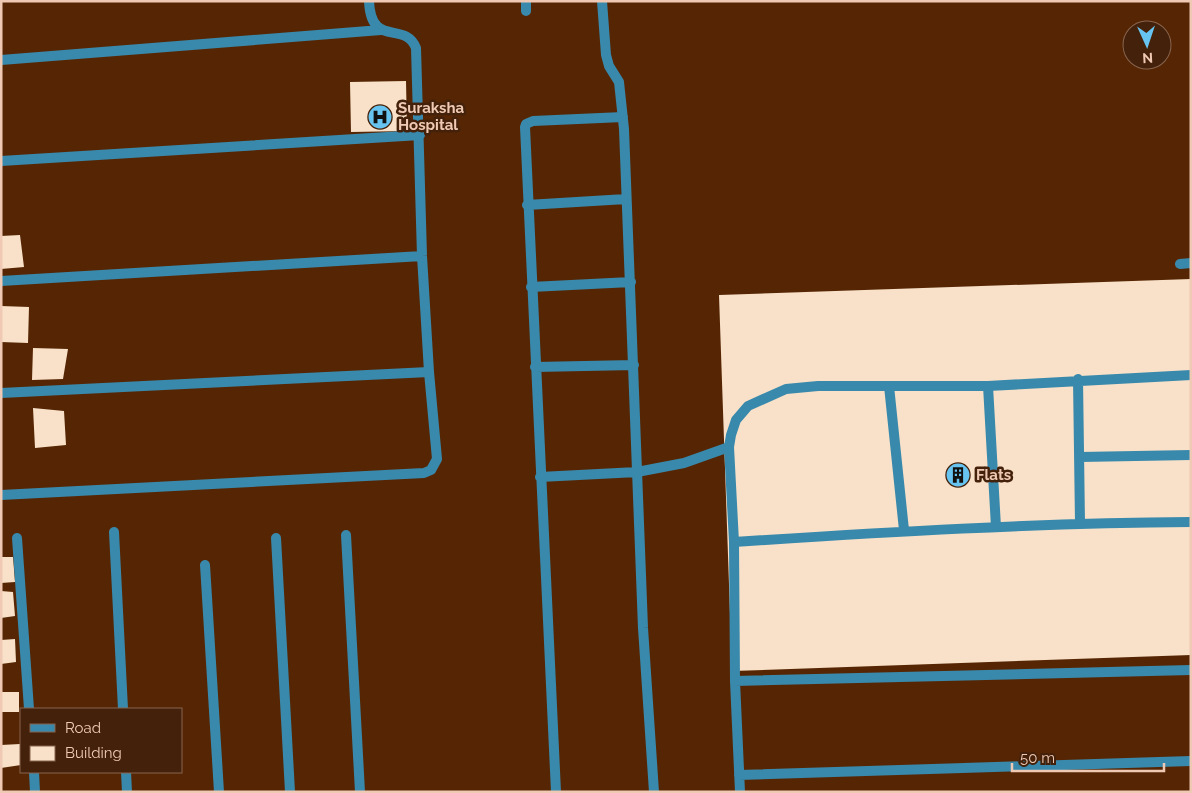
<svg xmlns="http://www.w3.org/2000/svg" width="1192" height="793" font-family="Raleway,sans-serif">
  <rect width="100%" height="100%" fill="#562604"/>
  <!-- building -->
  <path fill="#f8e1c8" d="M406 81 407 131 351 132 350 82Z
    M20 235 24 267 1 269V236Z
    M1191 279V655L732 671 719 295Z
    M1 306 29 307 28 343 1 342Z
    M33 348 68 349 63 379 32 380Z
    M33 408 64 411 66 445 35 448Z
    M1 557H13L15 582 1 583Z
    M1 591 13 592 15 616 1 618Z
    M15 639 16 662 1 664V640Z
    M1 692H19V712H1Z
    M20 744 21 765 1 768V745Z"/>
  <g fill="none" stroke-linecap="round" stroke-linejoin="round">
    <!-- service -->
    <path stroke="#3989ac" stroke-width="10" d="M1180 264 1191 263"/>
    <!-- minor -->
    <path stroke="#3989ac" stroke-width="10" d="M526 1V11
      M602 1 606 55 609 66 619 82 624 129 643 628 654 792
      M1 60 381 30
      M1 161 420 135
      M527 205 626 199
      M1 281 422 256
      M531 287 631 282
      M535 367 634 365
      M1078 379 1080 523
      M889 386 904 530
      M988 386 996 527
      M1 393 429 372
      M1080 457 1191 455
      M540 477 637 472 684 463 729 447
      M1 495 424 473 431 470 437 459 429 372 422 256 416 48C405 20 371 49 369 1
      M114 532 123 709
      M346 535 360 792
      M17 538 29 709
      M276 538 290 792
      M734 542C886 532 1038 523 1191 522
      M205 565 219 792
      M735 681 1191 670
      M34 772 35 792
      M126 772 127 792
      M739 775 1191 761
      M556 792 525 127 526 124 533 121 623 117
      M740 792 735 681 734 542 729 447 731 435 736 420 748 406 786 389 818 386H988L1191 375"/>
  </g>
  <!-- icons -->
  <defs>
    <symbol id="hospital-disc" viewBox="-11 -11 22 22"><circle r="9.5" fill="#67c4f0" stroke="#44210b"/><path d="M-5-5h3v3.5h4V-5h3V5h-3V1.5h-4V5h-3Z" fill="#111"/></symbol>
    <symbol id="building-disc" viewBox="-11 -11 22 22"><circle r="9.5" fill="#67c4f0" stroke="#44210b"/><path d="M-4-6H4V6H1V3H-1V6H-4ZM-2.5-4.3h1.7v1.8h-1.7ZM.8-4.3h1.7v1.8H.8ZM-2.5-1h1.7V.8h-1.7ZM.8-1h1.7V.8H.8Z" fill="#111"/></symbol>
  </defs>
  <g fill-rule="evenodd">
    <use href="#hospital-disc" x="366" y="103" width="28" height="28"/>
    <use href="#building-disc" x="944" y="461" width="28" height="28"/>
  </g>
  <g text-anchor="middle" stroke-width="5" stroke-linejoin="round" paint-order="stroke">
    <!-- poi labels -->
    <g font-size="15" font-weight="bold" fill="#efc9b4" stroke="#44210b" text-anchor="start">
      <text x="398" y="113">Suraksha<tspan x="398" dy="17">Hospital</tspan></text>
      <text x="976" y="480">Flats</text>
    </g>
  </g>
  <!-- border -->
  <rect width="1192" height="793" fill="none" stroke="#efc9b4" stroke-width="5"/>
  <!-- legend -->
  <rect x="20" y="708" width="162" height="65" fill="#44210b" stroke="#88644f"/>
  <rect x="30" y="724" width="25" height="8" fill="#3989ac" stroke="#88644f"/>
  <text x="65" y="733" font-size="15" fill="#efc9b4">Road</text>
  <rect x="30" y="746" width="25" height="15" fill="#f8e1c8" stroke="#88644f"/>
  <text x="65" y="758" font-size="15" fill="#efc9b4">Building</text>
  <!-- north arrow -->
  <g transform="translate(1147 45) rotate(177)"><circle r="24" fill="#44210b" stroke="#88644f"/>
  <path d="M0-4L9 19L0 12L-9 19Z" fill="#67c4f0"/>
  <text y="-8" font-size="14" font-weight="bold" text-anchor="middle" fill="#efc9b4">N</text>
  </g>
  <!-- scale -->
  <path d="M1012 763v8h152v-8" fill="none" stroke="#efc9b4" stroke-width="2.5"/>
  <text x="1020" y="763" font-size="15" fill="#efc9b4" stroke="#44210b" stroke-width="4" paint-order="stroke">50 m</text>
</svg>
